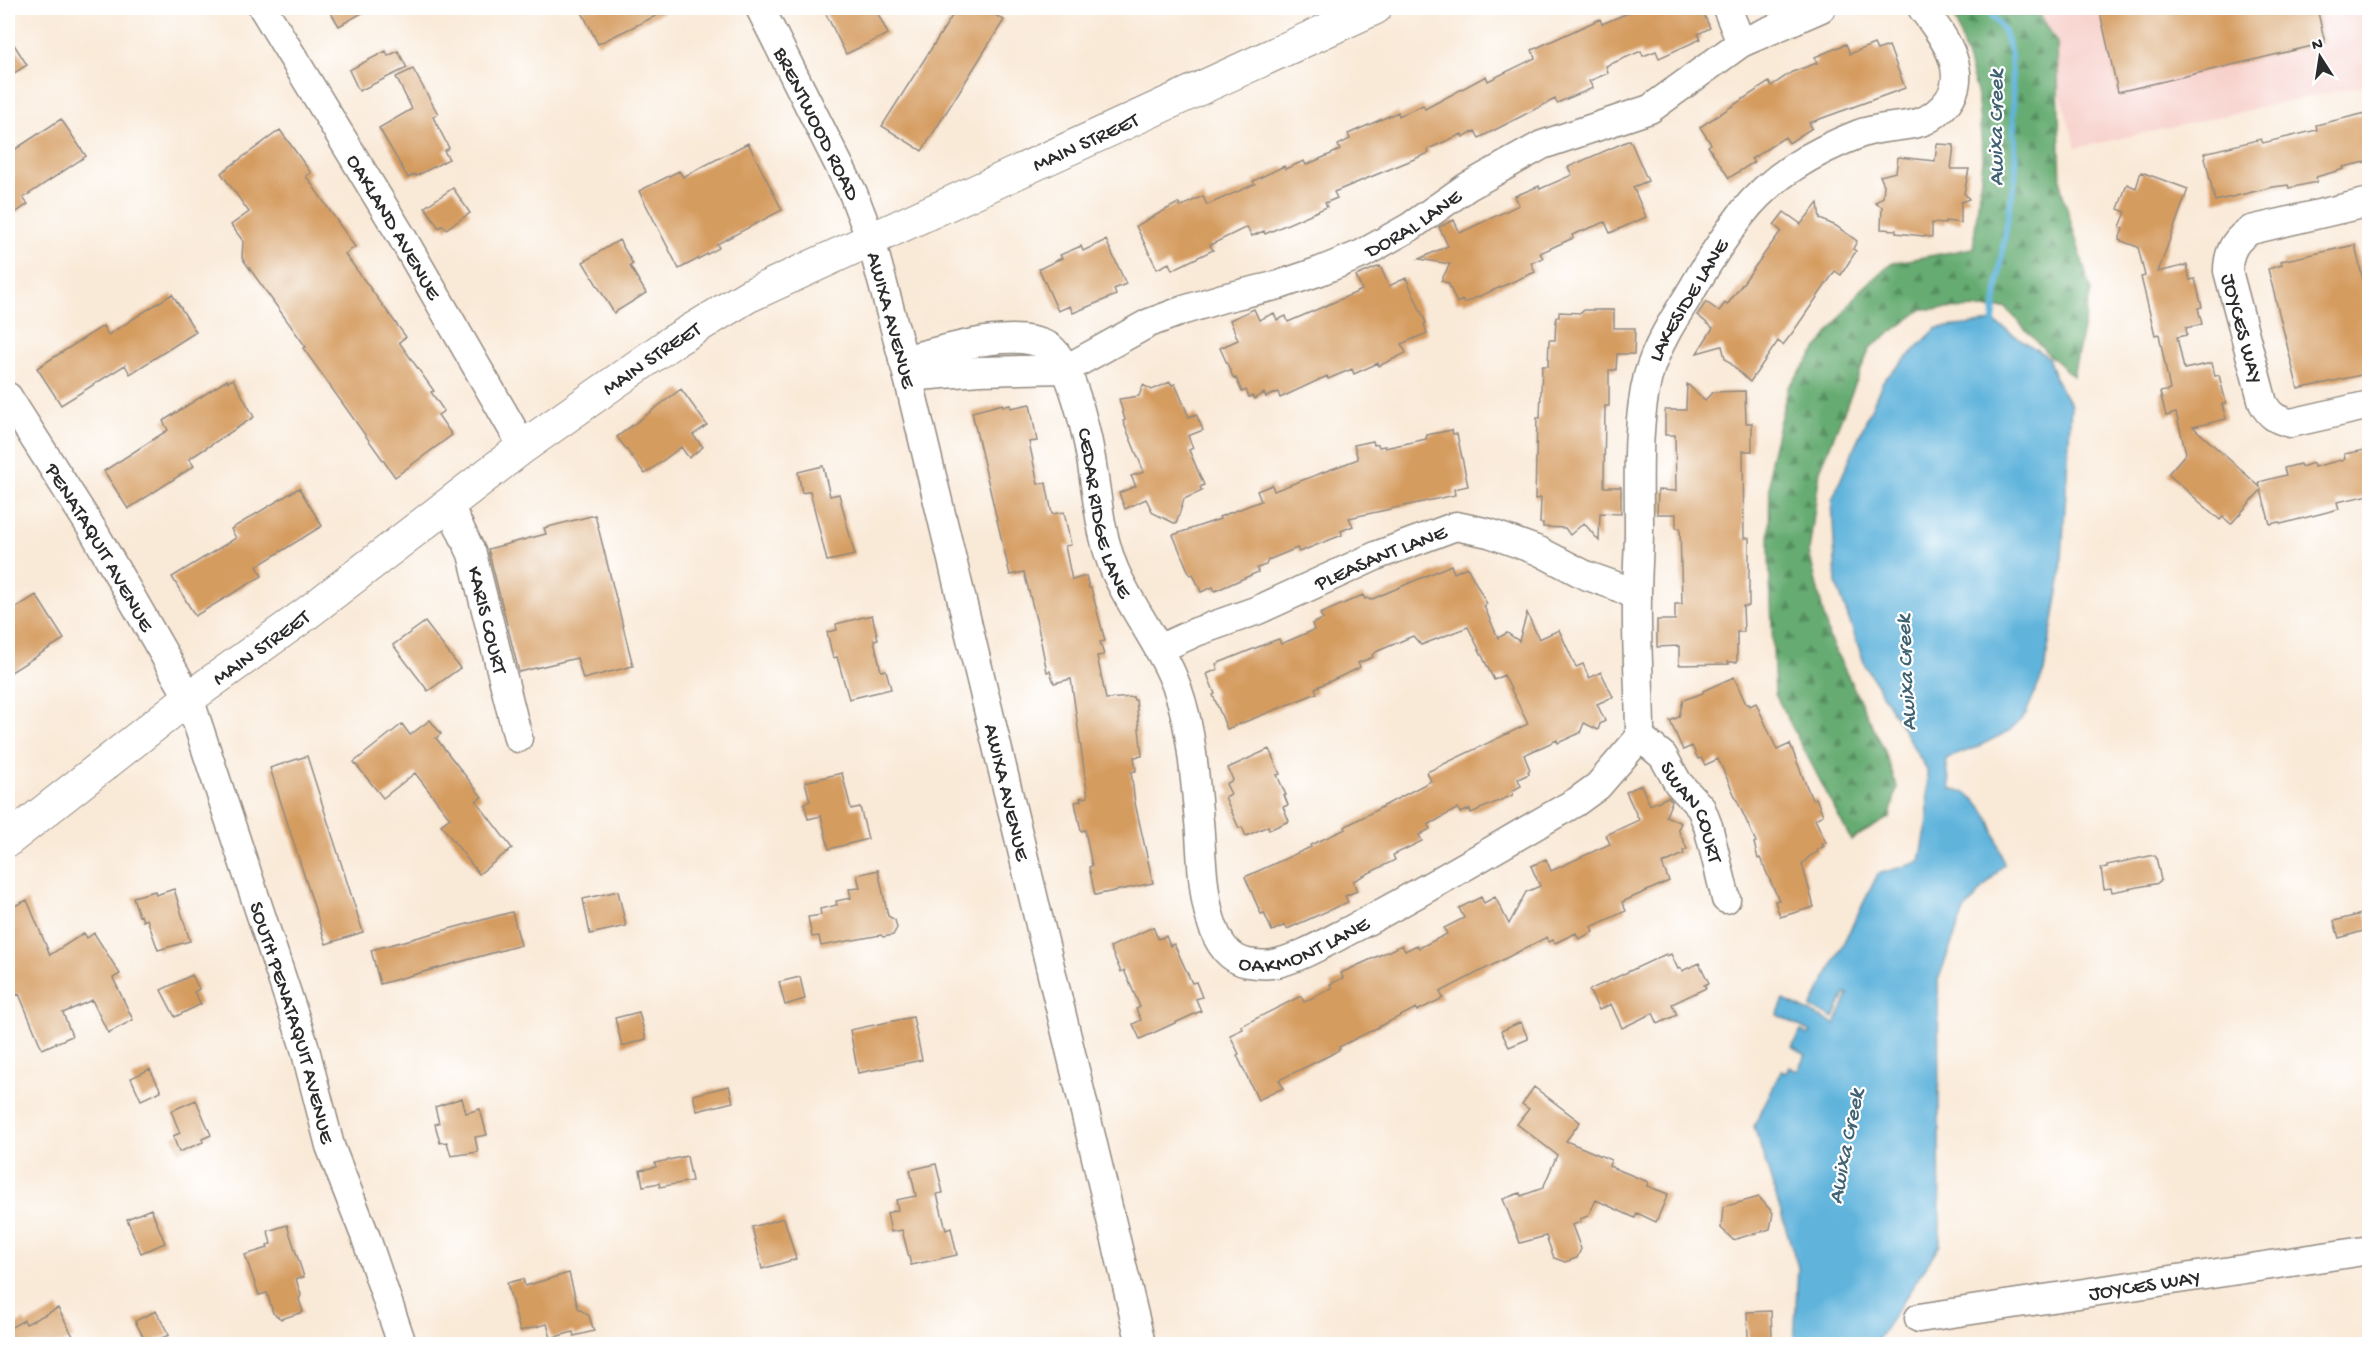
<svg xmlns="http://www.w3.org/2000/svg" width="2377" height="1352" font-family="'Gochi Hand',sans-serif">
  <defs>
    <pattern id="forest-firs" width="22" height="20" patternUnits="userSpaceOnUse" patternTransform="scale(1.5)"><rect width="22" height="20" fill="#66ac72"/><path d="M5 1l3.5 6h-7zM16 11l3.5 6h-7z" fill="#548c5e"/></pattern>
  </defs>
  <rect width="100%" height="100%" fill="#fff"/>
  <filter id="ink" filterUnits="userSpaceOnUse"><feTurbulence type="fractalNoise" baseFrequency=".0167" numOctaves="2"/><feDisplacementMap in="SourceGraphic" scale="12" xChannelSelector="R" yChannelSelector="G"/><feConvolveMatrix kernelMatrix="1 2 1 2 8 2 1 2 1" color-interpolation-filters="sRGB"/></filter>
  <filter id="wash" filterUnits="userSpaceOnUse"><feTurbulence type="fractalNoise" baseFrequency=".008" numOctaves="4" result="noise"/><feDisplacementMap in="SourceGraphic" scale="24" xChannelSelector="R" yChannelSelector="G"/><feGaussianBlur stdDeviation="1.35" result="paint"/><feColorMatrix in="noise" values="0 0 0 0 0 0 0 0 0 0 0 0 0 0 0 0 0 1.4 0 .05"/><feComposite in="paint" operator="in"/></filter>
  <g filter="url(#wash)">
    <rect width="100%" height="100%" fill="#f9e9d7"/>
    <!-- built -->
    <path fill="#f7d0cb" d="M2029 8H2369V84L2076 148 2040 20Z"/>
    <!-- forest -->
    <path fill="url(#forest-firs)" stroke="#486c4e" stroke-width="1.5" d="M1947 8H2036L2057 43 2061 188 2091 291 2073 376 2049 355 2006 308 1923 309 1870 348 1820 470 1809 552 1829 638 1884 749 1897 787 1890 817 1851 840 1775 694 1769 556 1770 461 1788 388 1859 292 1891 263 1973 248 1983 159 1977 92 1954 16Z"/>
    <!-- water -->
    <path fill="#60b4dc" stroke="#467084" stroke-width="1.5" d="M1994 322 2048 357 2056 381 2071 405 2061 575 2044 672 2025 715 2009 731 1977 747 1946 759 1950 789C1987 792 1995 834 2004 864L1964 911 1938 980 1940 1245 1875 1344H1794L1798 1267 1754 1126 1781 1071 1786 1073 1789 1067 1797 1071 1806 1055 1792 1047 1801 1031 1809 1035 1811 1032 1777 1015 1784 1000 1835 1024 1848 995 1845 994 1834 1018 1811 1008 1878 874 1920 862 1928 820 1927 770 1865 665 1836 583 1832 500 1883 381 1937 328Z"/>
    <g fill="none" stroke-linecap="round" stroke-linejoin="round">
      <!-- stream -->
      <path stroke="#60b4dc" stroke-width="6" d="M1986 8 2004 31 2011 55 2016 172 2003 247 1992 328"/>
    </g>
    <g id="blocks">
      <!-- building -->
      <path fill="#d59c60" d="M328 8H371L339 26Z
        M580 8H672L598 44Z
        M823 8H875L888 34 846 54Z
        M957 8H984L1004 20 922 151 882 126Z
        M1640 8H1701L1710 28 1698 34 1701 39 1659 58 1656 51 1643 56 1641 51 1606 66 1608 73 1589 81 1593 88 1557 103 1555 99 1479 138 1475 131 1463 137 1462 134 1428 149 1429 153 1334 192 1337 198 1325 203 1327 207 1265 234 1264 231 1252 236 1247 227 1210 245 1213 250 1172 270 1169 263 1157 269 1136 226 1158 214 1178 203 1180 207 1203 196 1207 205 1255 184 1253 181 1284 166 1285 169 1304 161 1306 165 1340 150 1338 145 1350 139 1348 134 1398 112 1399 116 1423 105 1425 109 1486 76 1488 81 1535 58 1532 50 1600 19 1602 24Z
        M2099 8H2317L2325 43 2118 92Z
        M8 35 27 65 8 77Z
        M1846 44 1850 54 1874 44 1877 50 1889 46 1905 88 1809 123 1812 128 1789 143 1785 137 1751 159 1754 162 1729 178 1708 146 1711 144 1700 127 1769 82 1771 86 1792 72 1817 63 1815 57Z
        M386 51 388 56 398 51 407 68 359 91 349 70Z
        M413 69 438 114 433 117 449 148 444 151 449 159 416 176 415 174 408 178 379 128 412 109 396 77Z
        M2370 112V161L2343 167 2344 169 2316 177 2317 182 2289 188 2288 185 2273 187 2215 201 2204 153 2261 139 2263 143 2317 130 2316 125Z
        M61 119 86 156 23 198 28 204 8 218V154Z
        M280 130 311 173 306 176 355 247 345 254 406 337 399 342 434 391 431 392 444 411 438 415 452 435 395 477 303 348 306 347 242 258 243 241 231 225 249 212 221 173Z
        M1630 140 1648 181 1633 187 1646 217 1610 233 1605 222 1572 235 1573 238 1540 253 1543 258 1531 263 1535 272 1464 303 1462 300 1457 303 1448 283 1441 281 1450 264 1419 259 1448 246 1439 227 1454 220 1460 233 1519 205 1515 196 1539 186 1540 189 1572 175 1568 167Z
        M748 143 782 210 717 244 719 248 679 269 639 191 679 171 683 177Z
        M1937 144 1954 145 1951 169H1969L1964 193 1969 199 1961 202V223L1945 221V224L1932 223V237L1896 233V230L1881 229 1882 207 1875 203 1883 197 1884 185 1880 176 1896 172 1898 157 1935 161Z
        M2141 172 2188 189 2158 272 2187 265 2190 280 2195 279 2202 307 2198 308 2202 324 2186 328 2187 335 2177 337 2184 369 2212 363 2215 376 2219 375 2226 403 2222 404 2226 419 2193 427 2260 487 2259 482 2286 475 2284 468 2300 464 2301 467 2313 463 2314 467 2345 459 2344 454 2370 449V495L2337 502 2339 509 2281 524 2279 522 2270 524 2261 490 2231 524 2223 517 2220 520 2168 474 2186 453 2176 413 2166 416 2160 392 2170 390 2159 334 2155 335 2141 277 2145 276 2138 247 2119 240 2123 229 2120 227 2126 212 2118 209 2127 184 2136 188Z
        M453 188 470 213 446 229 443 225 439 228 425 207Z
        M1818 203 1820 219 1836 226 1857 241 1853 249 1856 251 1841 275 1835 271 1793 332 1783 345 1778 341 1750 382 1725 358 1722 346 1697 353 1713 328 1697 315 1706 302 1719 311 1725 303 1727 305 1781 231 1774 225 1784 212 1801 224Z
        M619 240 633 264 630 266 646 293 614 313 583 262Z
        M1106 240 1126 284 1114 289 1116 295 1073 313 1070 306 1058 311 1039 269 1062 258 1060 255 1081 246 1083 251Z
        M2355 245 2370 311V373L2298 389 2268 269 2282 265 2281 261Z
        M1380 266 1389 286 1406 278 1426 323 1424 324 1427 333 1401 344 1406 353 1379 366 1378 363 1354 374 1352 369 1328 379 1327 376 1280 398 1278 392 1266 397 1264 393 1254 399 1252 396 1249 397 1246 390 1242 392 1236 378 1234 379 1220 348 1238 340 1230 320 1254 309 1259 320 1274 313 1277 320 1286 316 1288 322 1362 290 1356 276Z
        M172 294 196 332 130 374 125 365 61 405 37 368 103 326 108 335Z
        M1584 310H1614V328H1635L1634 354H1617L1616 370H1609V406H1605L1604 487H1621V514L1600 513 1599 541 1584 523 1570 535 1565 528 1543 527V523H1540L1541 498 1535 499 1537 418H1540L1542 366H1548L1549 340H1555L1556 317H1559V312L1581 313Z
        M233 379 254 417 189 459 194 466 128 509 104 471 168 430 163 421 227 380 228 382Z
        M1170 382 1172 385 1175 384 1189 417 1196 414 1203 430 1188 436 1193 448 1189 450 1204 485 1200 487 1202 491 1184 499 1176 524 1153 513 1146 499 1125 509 1119 493 1136 486 1131 476 1144 472 1123 421 1125 420 1119 399 1139 396 1143 385 1152 390Z
        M1687 384 1705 400 1713 392 1745 391 1746 423H1752V451H1743L1744 538H1749V606H1743L1744 632H1737V662H1728L1729 664 1679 665V646L1657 647V620H1675V604H1682L1680 528H1676V514H1657L1658 490 1676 491 1675 435H1665V410H1686Z
        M681 389 707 425 693 435 703 447 689 458 681 447 645 474 617 437Z
        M1003 404V407L1010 405 1011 408 1030 404 1037 441 1029 442 1038 484 1046 483 1052 514 1064 512 1071 545 1065 546 1072 580 1086 576 1089 588H1091L1105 641 1100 642 1104 655 1097 656 1106 699 1133 697 1134 700H1136L1142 756 1134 757 1136 771 1131 772 1135 803 1153 883 1095 895 1089 867 1092 866 1085 830 1081 831 1075 802 1081 801 1080 798 1088 797 1071 679 1054 683 1050 671 1047 672 1038 627 1024 572 1010 575 975 426 972 412Z
        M1452 430 1453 434H1457L1468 486 1454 489 1455 495 1349 518 1353 526 1341 531 1342 535 1299 552 1297 548 1268 560 1266 565 1257 568 1258 572 1215 591 1213 587 1201 592 1193 574 1190 575 1173 535 1220 519 1219 517 1261 501 1257 491 1272 485 1274 491 1358 459 1354 445 1373 441 1374 445 1378 444 1379 447 1385 446V448L1426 439 1427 435Z
        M823 466 830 496 839 494 855 555 827 561 810 491 802 493 798 472Z
        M299 488 322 526 257 566 262 576 195 616 172 577 236 538 231 529Z
        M595 515 633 666 583 679 577 658 519 672 488 549 546 534 544 528Z
        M1451 565 1454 573 1467 567 1487 604 1484 606 1498 638 1507 633 1519 641 1527 613 1539 639 1559 630 1576 667 1583 664 1589 678 1601 672 1613 697 1597 704 1605 721 1600 724 1598 730 1584 723 1580 733 1558 743 1557 740 1524 755 1530 770 1528 771 1529 774 1518 779 1521 786 1512 791 1513 795 1471 813 1470 809 1460 813 1458 808 1428 825 1430 829 1419 835 1422 841 1393 855 1395 860 1353 881 1357 891 1345 896 1348 902 1287 929 1285 925 1272 931 1264 913 1261 914 1245 877 1311 847 1310 845 1346 829 1345 827 1348 825 1431 781 1427 772 1528 724 1504 675 1494 680 1468 627 1421 645 1413 636 1378 651 1372 655 1373 657 1358 663 1360 667 1357 669 1315 688 1317 693 1227 729 1213 695 1215 694 1207 674 1218 669 1216 664 1268 643 1279 639 1281 644 1314 630 1312 624 1323 619 1320 614 1363 595 1365 599 1368 598 1370 600Z
        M36 595 64 639 8 674V613Z
        M872 615 878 639 874 640 881 671 886 670 891 689 849 699 837 657 833 658 827 632 837 630 836 624Z
        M425 622 460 668 428 691 393 645Z
        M1734 677 1746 704H1749L1750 706 1756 703 1777 750 1790 744 1812 800 1816 798 1823 815 1815 819 1826 843 1822 844 1824 846 1817 850 1818 852 1810 856 1802 864 1814 907 1780 917 1775 901 1779 900 1760 858 1758 859 1754 843 1756 842 1718 759 1705 765 1701 758 1698 759 1692 746 1683 750 1670 721 1679 717 1683 700 1703 693V691Z
        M430 720 441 734 436 738 482 797 476 801 512 848 479 874 441 825 450 818 415 773 383 798 354 762 402 724 410 735Z
        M1269 749 1280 774 1277 775 1286 795H1284L1288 805 1283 807 1289 821 1269 830 1268 826 1246 836 1242 827 1239 828 1225 797 1231 794 1226 784 1233 780 1228 768Z
        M307 756 363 932 326 944 270 768Z
        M842 773 851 809 860 807 868 839 829 849 821 816 808 819 804 803 810 801 805 782Z
        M1641 785 1650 805 1668 797 1672 801 1666 816 1681 823 1678 829 1687 849 1683 851 1684 854 1662 864 1669 881 1622 902 1626 911 1591 927 1593 932 1579 939 1576 933 1555 943 1553 940 1549 942 1547 937 1440 992 1443 998 1417 1011 1416 1008 1339 1047 1340 1049 1330 1055 1279 1080 1283 1088 1258 1100 1237 1055 1239 1054 1230 1035 1243 1029 1241 1026 1301 996 1304 1002 1332 988 1330 984 1343 978 1341 973 1402 945 1405 951 1417 945 1419 948 1447 934 1444 928 1464 918 1459 908 1481 897 1484 903 1495 897 1509 924 1526 892 1540 886 1531 866 1546 859 1551 871 1610 844 1606 835 1639 820 1626 792Z
        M2154 855 2156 857 2161 880 2159 883 2112 892 2111 888 2104 889 2101 868 2107 867V865Z
        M878 870 888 916 895 920 897 928 893 935 883 937 881 935 821 946 819 936 812 937 808 917 821 915 820 909 837 905 836 901 851 898 849 889 860 888 857 875Z
        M174 889 190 941 158 950 147 919 143 921 141 915 139 916 133 897 155 891 156 895Z
        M618 891 626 926 590 934 583 899Z
        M27 900 50 955 84 933 87 938 94 933 120 974 113 978 133 1020 108 1033 92 1000 63 1013 72 1036 42 1049 19 994 12 997 8 985V909Z
        M512 912 521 945 380 984 371 950Z
        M2366 913 2370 929 2339 938 2334 921Z
        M1153 927 1158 939 1166 936 1170 946 1174 944 1192 983 1196 982 1202 997 1196 999 1201 1011 1140 1039 1133 1024 1141 1020 1136 1009 1140 1007 1124 970 1121 972 1110 947Z
        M1666 954 1667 956 1671 954 1678 969 1681 968 1682 971 1699 963 1709 983 1704 985 1706 988 1672 1004 1677 1015 1658 1024 1653 1013 1622 1028 1611 1004 1599 1010 1589 990Z
        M192 975 199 989 194 992 201 1004 175 1017 161 990Z
        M800 977 805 999 785 1005 779 982Z
        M639 1012 646 1039 622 1046 615 1018Z
        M913 1017 922 1060 858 1073 850 1030Z
        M1521 1022 1528 1039 1509 1047 1501 1031Z
        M150 1069 161 1091 141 1100 131 1078Z
        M729 1086 733 1102 697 1111 693 1095Z
        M1534 1087 1580 1122 1566 1141 1611 1160 1609 1166 1648 1182 1647 1186 1668 1194 1656 1222 1637 1213 1635 1218 1596 1200 1588 1216 1580 1219 1581 1222 1572 1225 1581 1249 1577 1258 1565 1262 1554 1258 1546 1236 1520 1243 1503 1199 1520 1193 1521 1196 1543 1188 1557 1155 1517 1124 1529 1109 1522 1104Z
        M462 1098 466 1113 480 1109 487 1135 475 1137 478 1152 451 1156 447 1142 440 1143 435 1124 439 1123 435 1107Z
        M196 1100 211 1135 202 1139 203 1142 179 1152 173 1136 180 1133 171 1111Z
        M687 1156 692 1181 660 1187 659 1183 643 1186 640 1170 656 1167 655 1163Z
        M936 1164 943 1193 937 1194 946 1230 951 1228 957 1255 911 1265 902 1230 891 1232 887 1213 898 1210 896 1200 916 1196 910 1170Z
        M1759 1197 1773 1213 1770 1229 1733 1240 1721 1228 1723 1207Z
        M151 1209 165 1243 141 1253 127 1219Z
        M784 1218 796 1259 762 1269 752 1227Z
        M287 1225 304 1277 296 1279 301 1295 299 1299 303 1312 281 1319 273 1313 267 1293 259 1295 245 1255 268 1248 267 1245 271 1244 268 1231Z
        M569 1273 578 1308 589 1316 594 1331 574 1336 573 1332 551 1338 547 1324 520 1331 507 1283 523 1279 525 1286Z
        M58 1308 74 1338 61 1344H8V1329L24 1320 26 1324Z
        M156 1311 169 1335 147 1344 135 1321Z
        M1771 1311 1772 1337 1748 1338 1747 1312Z"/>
    </g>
  </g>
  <g filter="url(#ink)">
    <use href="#blocks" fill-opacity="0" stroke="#928a81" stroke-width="1.5"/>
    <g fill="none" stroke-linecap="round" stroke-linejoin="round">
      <defs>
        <g id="minor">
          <path id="s1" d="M263 8 402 237 523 447"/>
          <path id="s2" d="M760 8 853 193 871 240 908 377 1141 1344"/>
          <path d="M1727 8 1741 43"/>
          <path id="s3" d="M2370 202 2251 230C2235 239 2228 252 2228 271L2263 403C2270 416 2277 420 2291 423L2370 405"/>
          <path id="s4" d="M903 360C942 351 1011 327 1048 346 1068 357 1082 416 1087 438 1097 482 1097 529 1115 571 1131 607 1156 639 1172 675 1192 720 1194 773 1199 821 1203 859 1199 954 1248 963 1255 964 1265 965 1272 964 1295 961 1332 939 1354 928 1429 889 1502 844 1576 802L1598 786 1640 737"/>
          <path id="s5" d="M908 377 979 371 1066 369 1149 323 1184 310 1223 298 1279 285 1320 271 1362 254 1410 227 1467 187 1542 145 1650 109 1741 43 1821 8"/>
          <path id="s6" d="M8 397 94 532 189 698 304 1045 330 1146 366 1238 402 1344"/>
          <path id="s7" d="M449 505 472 554 518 738"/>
          <path id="s8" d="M1159 649 1196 632 1258 610 1378 555 1456 526 1489 533 1539 551 1585 575 1616 586 1637 596"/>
          <path id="s9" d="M1640 737C1640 691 1636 644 1637 597 1637 574 1639 552 1639 529 1639 478 1636 425 1648 376 1656 347 1673 320 1689 295 1705 267 1721 241 1741 215 1771 176 1813 152 1859 134 1880 126 1902 128 1921 122 1930 119 1936 114 1943 107 1974 75 1943 36 1922 8"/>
          <path id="s10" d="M1640 737 1663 756 1678 783 1701 808 1708 826 1726 899"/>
          <path id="s11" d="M1919 1318 2370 1250"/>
        </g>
        <g id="major">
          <path id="s12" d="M8 840 189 698 306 614 523 447 672 342 748 296 1375 8"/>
        </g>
      </defs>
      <!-- minor casing -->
      <use href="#minor" stroke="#928a81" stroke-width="31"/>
      <!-- major casing -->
      <use href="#major" stroke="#928a81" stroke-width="35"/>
      <!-- minor -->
      <use href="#minor" stroke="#fff" stroke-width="28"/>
      <!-- major -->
      <use href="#major" stroke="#fff" stroke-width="33"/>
    </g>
  </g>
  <g text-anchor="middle" stroke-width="4.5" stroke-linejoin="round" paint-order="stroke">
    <!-- street labels -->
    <g font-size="21" fill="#2b2b2b" stroke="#fff">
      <text dy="7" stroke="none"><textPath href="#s2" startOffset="129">BRENTWOOD ROAD</textPath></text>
      <text dy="7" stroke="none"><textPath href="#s12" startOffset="1290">MAIN STREET</textPath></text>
      <text dy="7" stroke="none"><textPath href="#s5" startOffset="537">DORAL LANE</textPath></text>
      <text dy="7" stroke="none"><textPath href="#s1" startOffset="255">OAKLAND AVENUE</textPath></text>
      <text dy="7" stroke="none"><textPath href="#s9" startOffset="448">LAKESIDE LANE</textPath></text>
      <text dy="7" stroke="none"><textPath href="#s2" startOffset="340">AWIXA AVENUE</textPath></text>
      <text dy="7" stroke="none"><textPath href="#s3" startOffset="231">JOYCES WAY</textPath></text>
      <text dy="7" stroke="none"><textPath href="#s12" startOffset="804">MAIN STREET</textPath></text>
      <text dy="7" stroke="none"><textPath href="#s4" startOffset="327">CEDAR RIDGE LANE</textPath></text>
      <text dy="7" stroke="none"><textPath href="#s6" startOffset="176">PENATAQUIT AVENUE</textPath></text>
      <text dy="7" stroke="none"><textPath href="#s8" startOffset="240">PLEASANT LANE</textPath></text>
      <text dy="7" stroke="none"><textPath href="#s7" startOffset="122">KARIS COURT</textPath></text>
      <text dy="7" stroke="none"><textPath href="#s12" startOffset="318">MAIN STREET</textPath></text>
      <text dy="7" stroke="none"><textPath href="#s2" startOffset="826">AWIXA AVENUE</textPath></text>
      <text dy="7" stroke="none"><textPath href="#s10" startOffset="94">SWAN COURT</textPath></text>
      <text dy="7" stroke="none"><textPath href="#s4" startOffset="874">OAKMONT LANE</textPath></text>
      <text dy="7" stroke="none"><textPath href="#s6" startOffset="692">SOUTH PENATAQUIT AVENUE</textPath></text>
      <text dy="7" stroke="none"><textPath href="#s11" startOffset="228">JOYCES WAY</textPath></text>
    </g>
    <!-- water labels -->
    <g font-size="22" font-style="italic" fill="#406272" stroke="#fff">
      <text transform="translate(1994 128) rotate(-90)" y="8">Awixa Creek</text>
      <text transform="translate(1904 673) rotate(-93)" y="8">Awixa Creek</text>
      <text transform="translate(1844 1146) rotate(-79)" y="8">Awixa Creek</text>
    </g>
  </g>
  <!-- margin -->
  <rect width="2377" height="1352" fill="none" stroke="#fff" stroke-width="30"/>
  <!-- north arrow -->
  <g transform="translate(2320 57) rotate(348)" stroke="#ffffff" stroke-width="4.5" paint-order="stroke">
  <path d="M0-4.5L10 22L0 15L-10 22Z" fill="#2b2b2b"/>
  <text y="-9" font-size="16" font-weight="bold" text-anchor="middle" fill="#2b2b2b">N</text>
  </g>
</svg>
